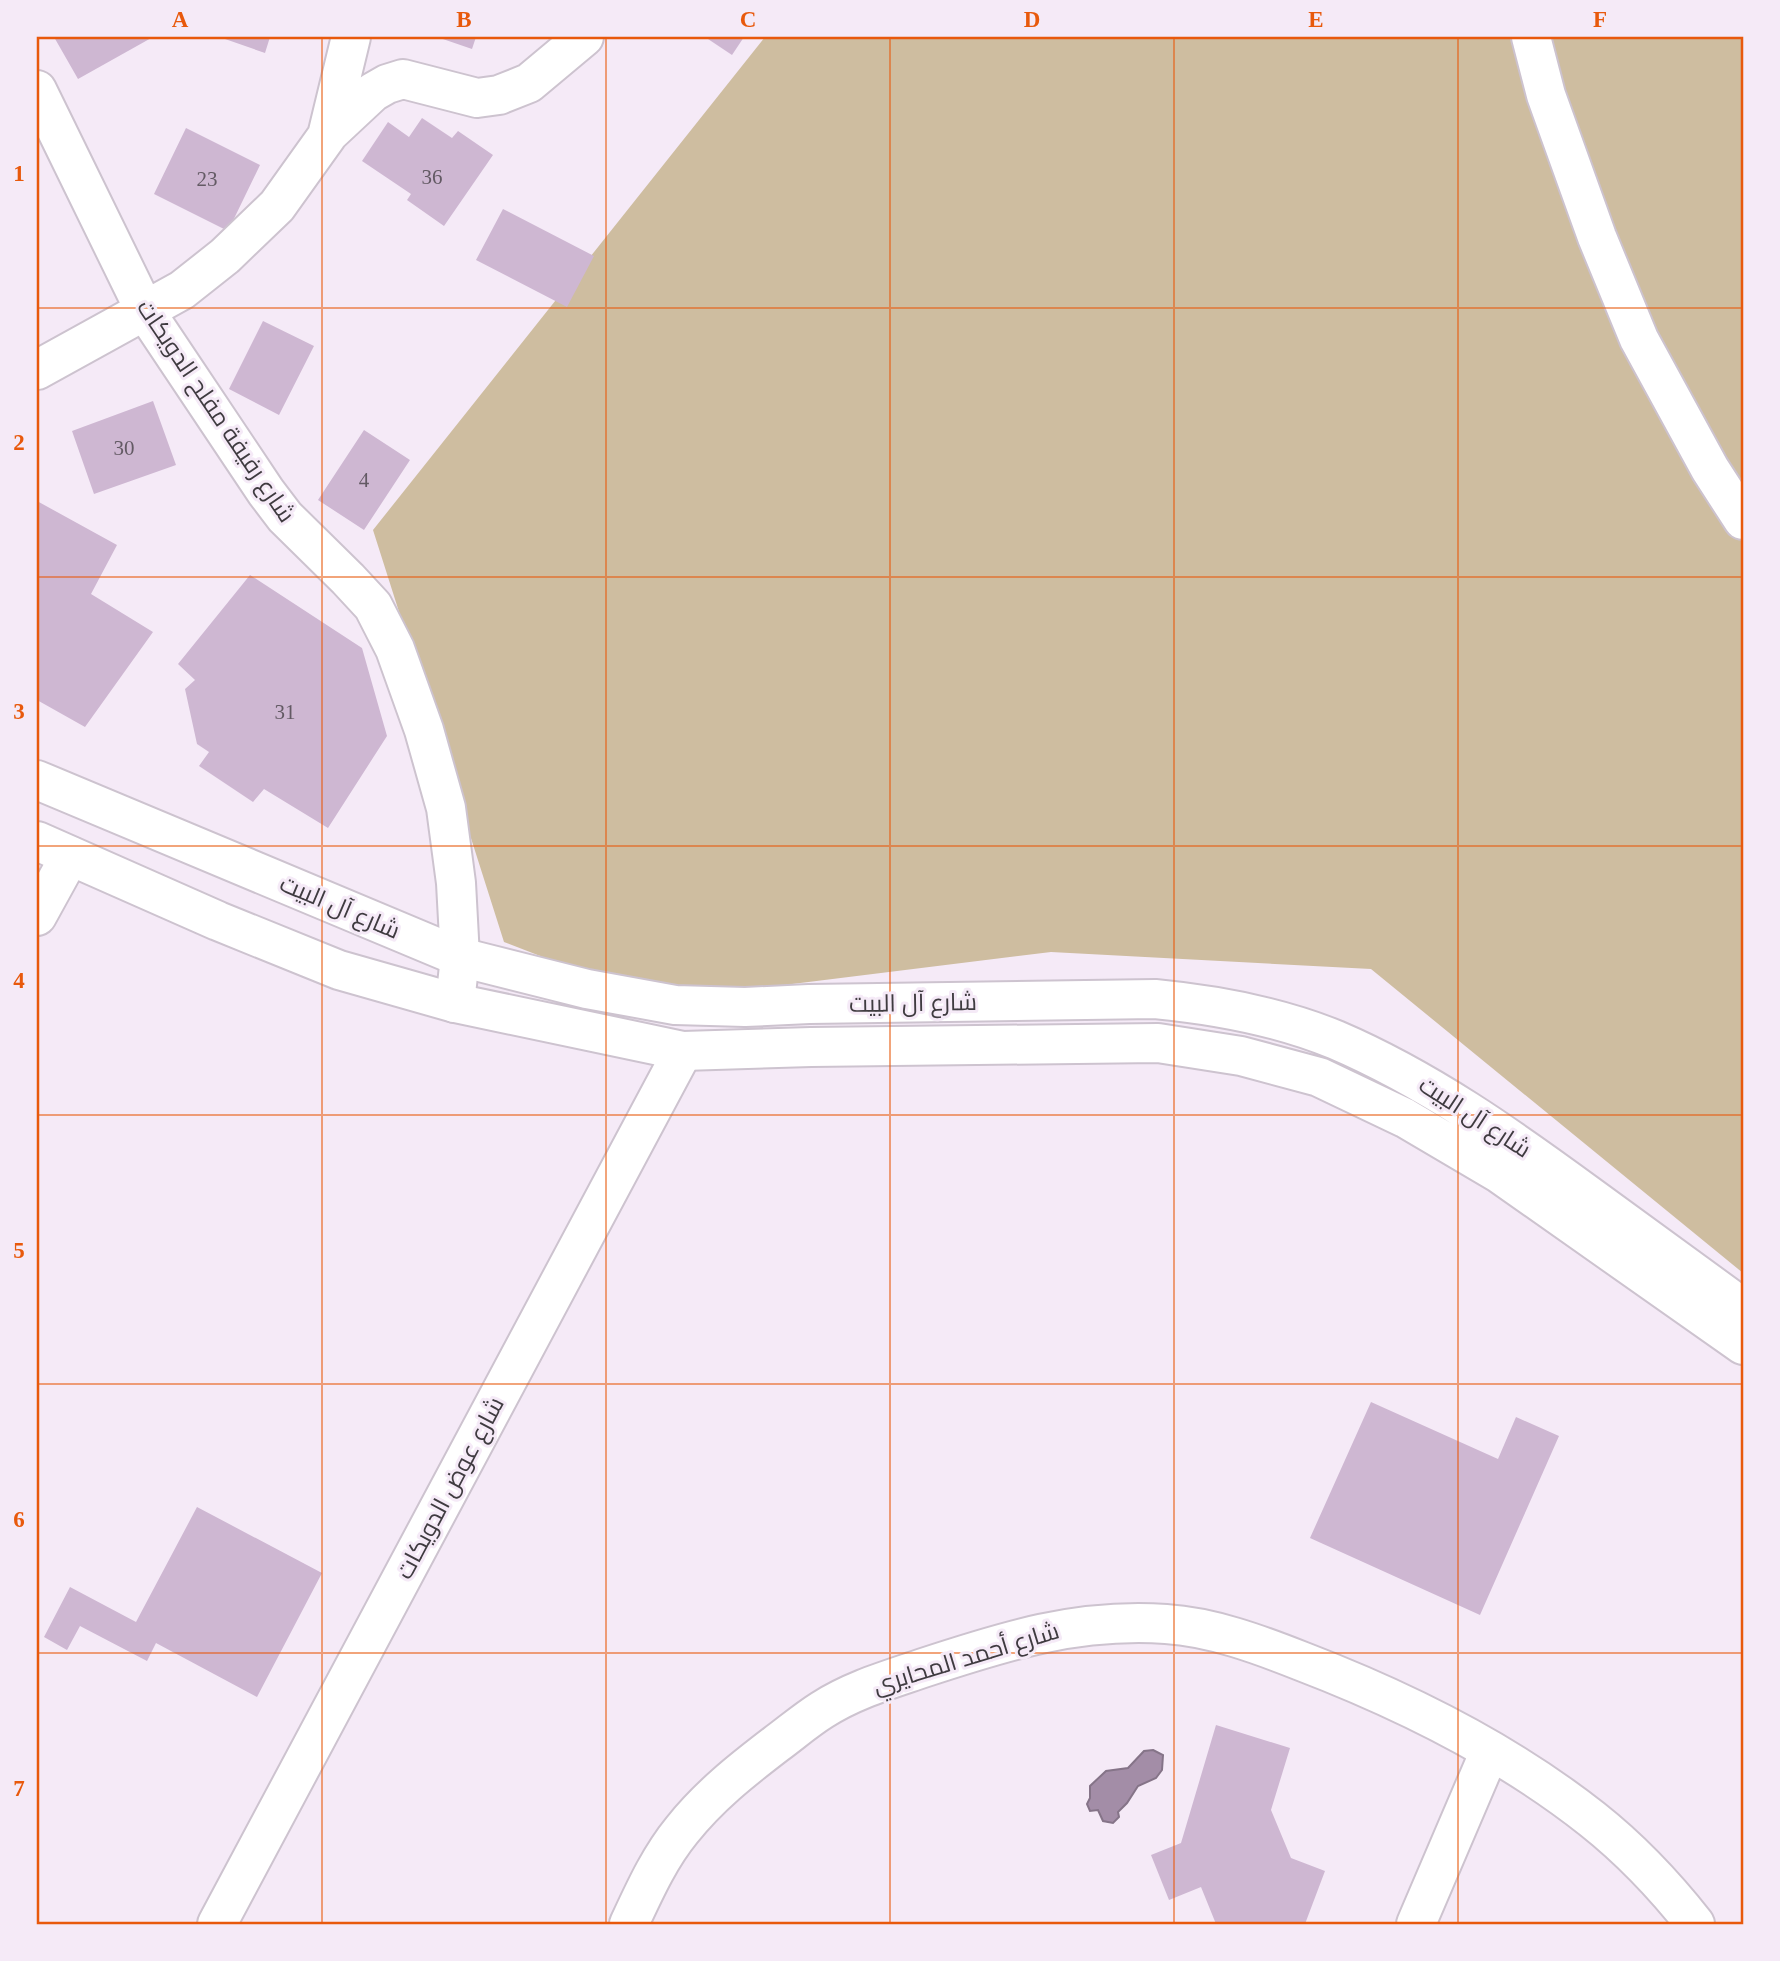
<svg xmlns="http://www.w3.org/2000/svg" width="1780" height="1961" font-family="'Times New Roman',Cairo,serif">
  <rect width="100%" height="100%" fill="#f5eaf7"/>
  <!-- green -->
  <path fill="#cebda0" d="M765 37H1743V1273L1371 969 1051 952 656 1001 504 942 373 530Z"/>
  <!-- water -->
  <path fill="#a38da7" stroke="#857488" stroke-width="2" d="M1153 1750 1163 1755 1162 1770 1156 1778 1138 1786 1127 1803 1118 1812 1119 1817 1113 1823 1103 1821 1098 1810 1090 1811 1087 1804 1090 1798V1786L1106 1771 1128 1768 1144 1751Z"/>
  <!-- building -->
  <path fill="#ceb7d2" d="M54 37H153L78 79Z
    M226 37H270L265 53 225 39Z
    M437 37H476L472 49Z
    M705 37H744L732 55Z
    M422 118 452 138 458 131 493 155 444 226 407 200 411 194 362 161 388 122 409 137Z
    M186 128 260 165 228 231 154 194Z
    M503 209 594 256 567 307 476 260Z
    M263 321 314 346 279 415 229 389Z
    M153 401 176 465 94 494 72 431Z
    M364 430 410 460 364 530 318 500Z
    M37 501 117 545 91 594 153 632 85 727 37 700Z
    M250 575 362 648 387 736 328 828 264 789 253 802 199 766 209 752 197 744 185 689 195 680 178 664Z
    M1371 1402 1498 1459 1516 1417 1559 1436 1480 1615 1310 1538Z
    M197 1507 322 1573 257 1697 156 1643 147 1661 80 1626 67 1650 44 1637 70 1587 136 1622Z
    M1216 1725 1290 1748 1271 1810 1291 1858 1325 1871 1305 1924H1216L1201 1887 1169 1900 1151 1855 1181 1843Z"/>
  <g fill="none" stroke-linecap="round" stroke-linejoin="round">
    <defs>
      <path id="minor" d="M1531 37 1546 95 1597 237 1639 339 1710 469 1743 520
        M37 90 145 311 266 492 285 517 348 579 373 606 395 649 424 730 446 808 456 883 460 957 455 1003
        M328 134 373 92 387 84 403 79 477 98 499 95 529 83 584 37
        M37 370 182 290 225 256 277 206 327 136 351 37
        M37 916 70 856
        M217 1924 683 1051
        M629 1924C644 1892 659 1858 682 1830 709 1796 742 1770 776 1744 791 1733 806 1720 822 1710 853 1690 888 1680 923 1668 1005 1641 1077 1618 1166 1624 1212 1627 1258 1644 1301 1661 1403 1700 1506 1751 1592 1819 1630 1849 1665 1886 1695 1924
        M1416 1924 1490 1751"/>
      <path id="tertiary" d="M37 780 460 957 587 989 675 1005 745 1007 809 1004 1155 999C1217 1005 1278 1016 1336 1040 1427 1079 1509 1137 1588 1195 1640 1233 1692 1271 1743 1308
        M37 841 218 921 339 970 455 1003 683 1051 811 1047 1158 1043 1241 1056 1319 1077 1405 1118 1500 1174 1743 1345"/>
    </defs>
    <!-- minor casing -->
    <use href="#minor" stroke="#cdc3cf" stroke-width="42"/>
    <!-- tertiary casing -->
    <use href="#tertiary" stroke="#cdc3cf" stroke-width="42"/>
    <!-- minor -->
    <use href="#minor" stroke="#fff" stroke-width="38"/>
    <!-- tertiary -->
    <use href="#tertiary" stroke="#fff" stroke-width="38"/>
  </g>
  <!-- grid -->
  <path fill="none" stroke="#e8590c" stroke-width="2" stroke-opacity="0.55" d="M322 37V1924M606 37V1924M890 37V1924M1174 37V1924M1458 37V1924M37 308H1743M37 577H1743M37 846H1743M37 1115H1743M37 1384H1743M37 1653H1743"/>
  <g text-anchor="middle" stroke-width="6" stroke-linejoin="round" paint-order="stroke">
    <!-- number labels -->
    <g font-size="21" fill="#635a64">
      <text x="432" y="184">36</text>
      <text x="207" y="186">23</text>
      <text x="124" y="455">30</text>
      <text x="364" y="487">4</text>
      <text x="285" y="719">31</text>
    </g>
    <!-- street labels -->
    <g font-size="24" fill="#3f3b40" stroke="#f5eaf7">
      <text transform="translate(216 411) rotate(56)" y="8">شارع رفيفة مفلح الدويكات</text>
      <text transform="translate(340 907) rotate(23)" y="8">شارع آل البيت</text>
      <text transform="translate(913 1003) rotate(-1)" y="8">شارع آل البيت</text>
      <text transform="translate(1475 1117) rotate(33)" y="8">شارع آل البيت</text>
      <text transform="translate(450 1488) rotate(-62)" y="8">شارع عوض الدويكات</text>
      <text transform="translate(966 1658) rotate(-17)" y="8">شارع أحمد المحايري</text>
    </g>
  </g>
  <!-- border -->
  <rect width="1780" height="1961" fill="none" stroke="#f5eaf7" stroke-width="77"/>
  <rect x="38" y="38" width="1704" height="1885" fill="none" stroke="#e8590c" stroke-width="2.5"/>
  <g font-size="23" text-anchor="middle" font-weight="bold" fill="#e8590c">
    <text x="180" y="27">A</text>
    <text x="464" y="27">B</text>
    <text x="748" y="27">C</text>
    <text x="1032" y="27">D</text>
    <text x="1316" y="27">E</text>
    <text x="1600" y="27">F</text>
    <text x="19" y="181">1</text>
    <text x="19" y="450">2</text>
    <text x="19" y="719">3</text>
    <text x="19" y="988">4</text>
    <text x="19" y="1258">5</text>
    <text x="19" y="1527">6</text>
    <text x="19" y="1796">7</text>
  </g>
</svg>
